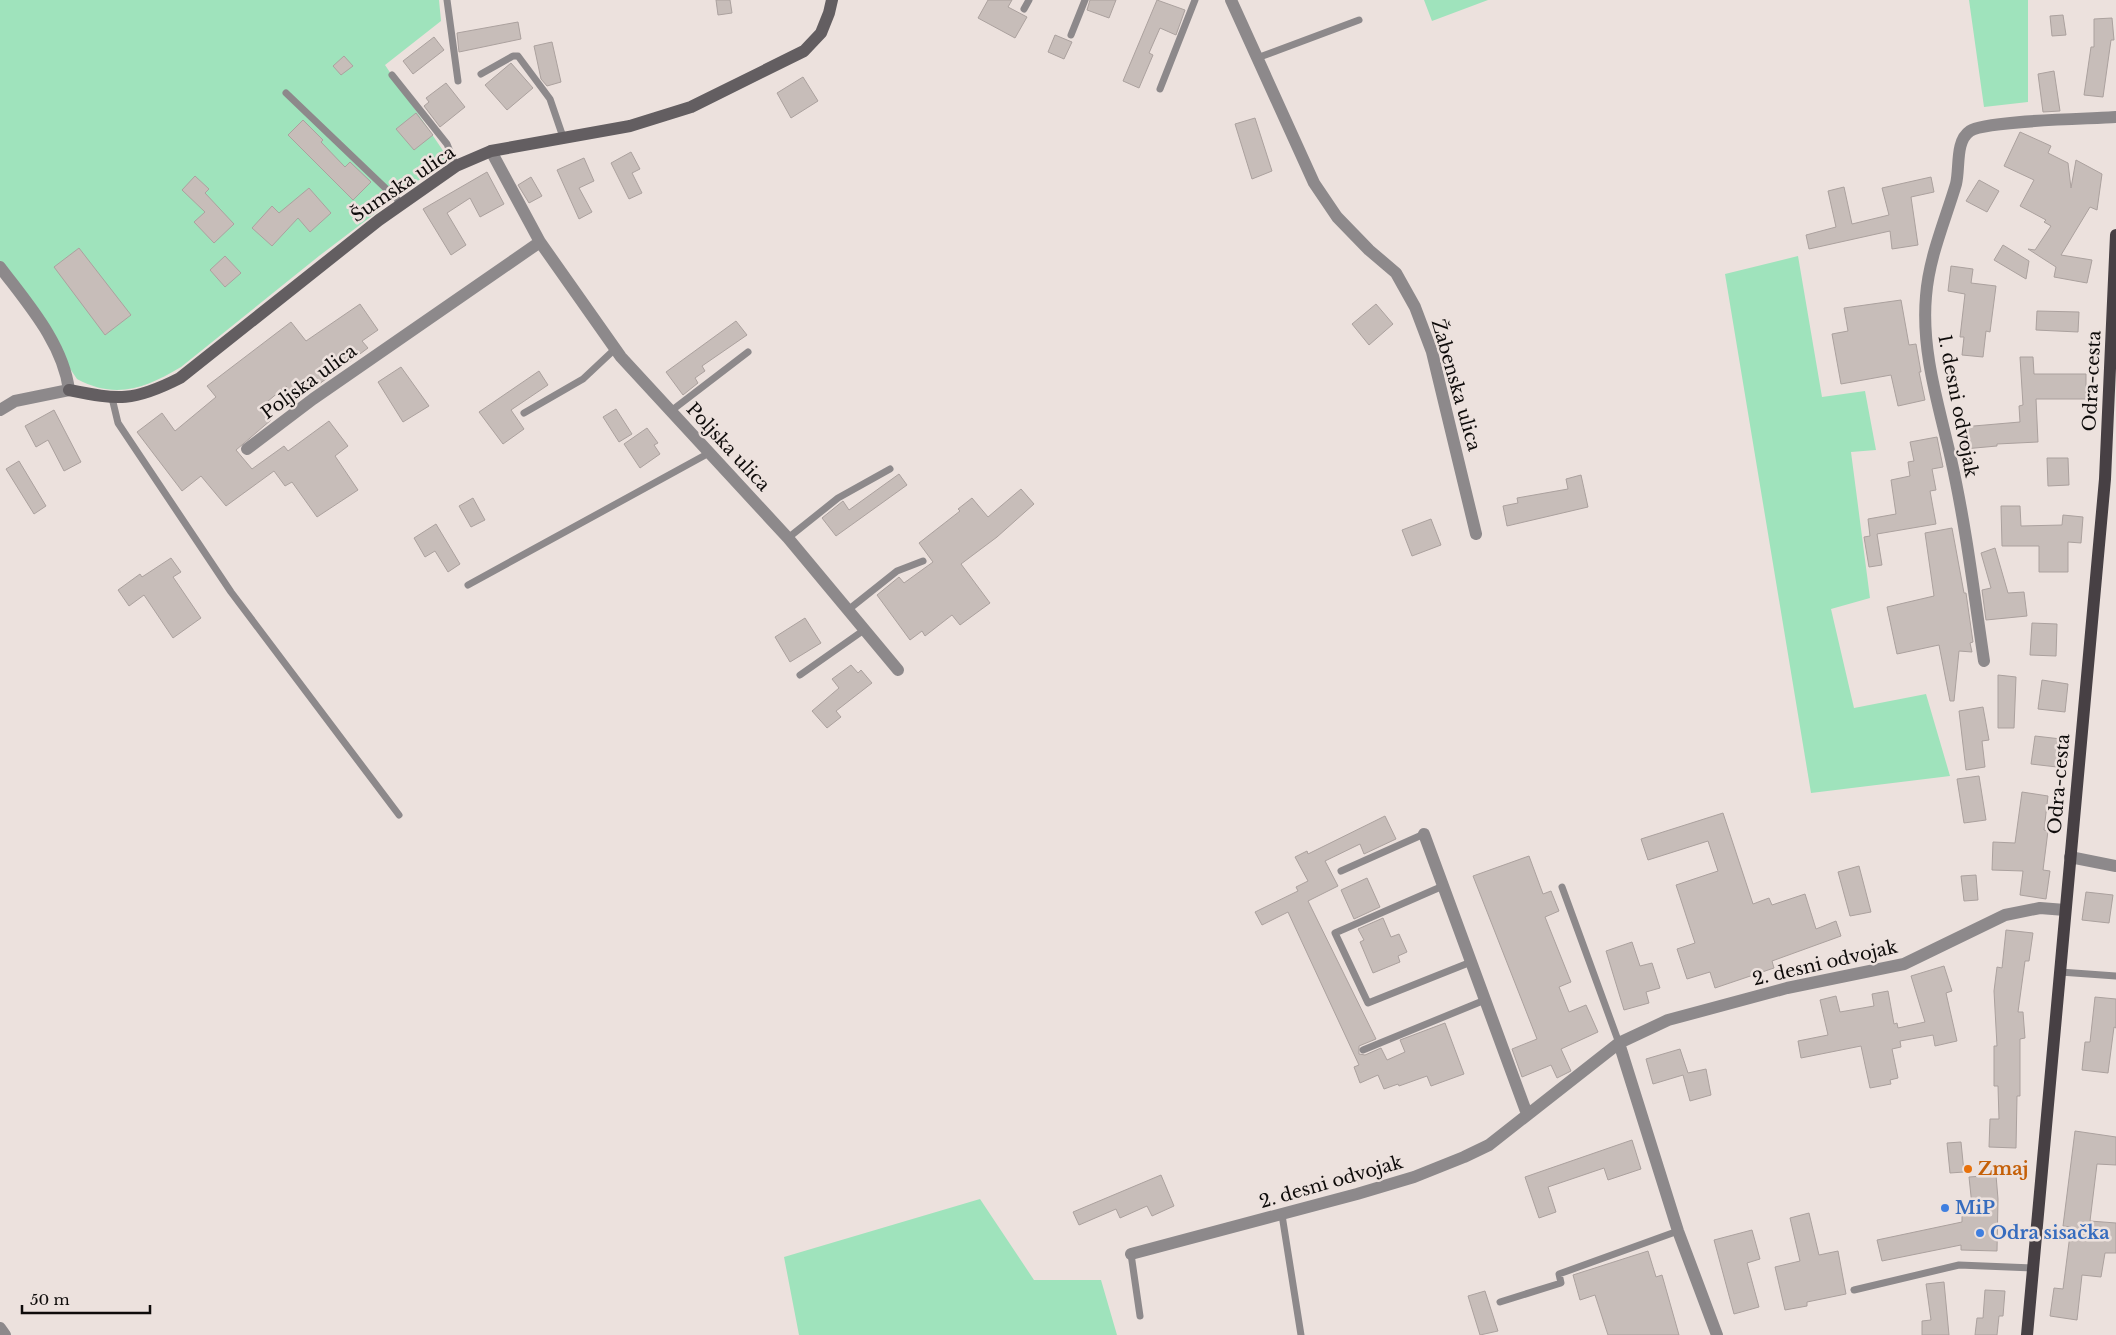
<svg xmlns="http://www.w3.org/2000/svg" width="2116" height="1335" font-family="'Libre Baskerville',serif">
  <rect width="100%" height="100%" fill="#ece1dd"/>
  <!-- green -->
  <path fill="#9fe3bc" d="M0 0H439L441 21 385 65 448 158 319 256 181 367C146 388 116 400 77 379L0 265Z
    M1424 0H1488L1432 21Z
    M1969 0H2028V102L1984 107Z
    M1798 256 1822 397 1865 391 1876 450 1851 452 1870 598 1831 609 1854 708 1926 694 1950 776 1811 793 1725 274Z
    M980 1199 1034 1280H1101L1117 1335H799L784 1257Z"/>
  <!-- building -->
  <path fill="#c7bdb9" stroke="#aba19e" d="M716 0H730L732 13 718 15Z
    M988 0H1012L1008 7 1027 17 1015 38 978 18Z
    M1090 0H1116L1109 18 1087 10Z
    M1157 0 1185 10 1176 35 1160 28 1149 53 1153 55 1139 88 1123 81Z
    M2063 15 2066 35 2052 36 2050 16Z
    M2112 18 2114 40H2111L2103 97 2084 95 2091 47H2094V19Z
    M518 22 521 39 459 52 457 33Z
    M1055 35 1072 42 1064 59 1048 52Z
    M434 37 444 50 413 74 403 61Z
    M552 42 561 82 547 86 541 79 534 46Z
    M344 56 353 66 341 75 333 66Z
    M511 63 533 88 507 110 485 85Z
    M2054 71 2060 111 2043 112 2038 74Z
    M803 77 818 101 791 118 777 93Z
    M446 83 465 107 440 127 424 106 429 102 426 98Z
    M416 113 433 135 414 150 396 129Z
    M1255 118 1272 171 1252 179 1235 124Z
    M303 120 323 140 321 142 345 167 350 162 371 182 353 200 288 135Z
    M2020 132 2051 146 2048 153 2068 163 2071 188 2076 160 2102 174 2097 210 2090 207 2061 255 2092 260 2087 283 2054 277 2056 267 2028 249 2035 250 2051 226 2044 222 2046 220 2020 206 2034 180 2004 166Z
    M631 152 640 169 632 173 642 193 629 199 611 163Z
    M584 158 594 181 579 188 592 212 579 219 557 170Z
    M487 172 504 204 480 217 470 198 447 213 466 245 451 255 423 209Z
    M195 176 209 189 205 193 234 224 214 243 194 222 205 212 182 190Z
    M531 177 542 196 529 203 518 185Z
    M1931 177 1934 192 1911 197 1918 245 1892 249 1890 231 1809 249 1806 235 1836 227 1828 191 1844 187 1852 224 1889 215 1882 188Z
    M1979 180 1999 191 1987 212 1966 201Z
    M309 188 331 213 310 232 298 218 272 246 252 228 272 206 279 213Z
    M2003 245 2029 261 2026 279 1994 260Z
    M79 248 131 315 105 335 54 267Z
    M225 256 241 273 225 287 210 270Z
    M1951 266 1973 269 1971 283 1996 286 1990 332 1986 331 1983 357 1962 355 1964 337H1960L1965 294 1948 291Z
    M1901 300 1909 345 1916 344 1921 372H1919L1925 400 1898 406 1891 375 1841 384 1832 334 1848 331 1844 308Z
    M360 304 378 330 362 341 368 348 296 401 286 386 261 407 271 420 236 450 252 469 284 446 288 451 329 421 348 446 335 456 358 490 317 517 292 482 285 486 274 471 226 506 201 476 182 491 137 432 162 413 175 431 216 397 207 386 291 322 306 341Z
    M1376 304 1393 324 1369 345 1352 324Z
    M2037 311 2079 312 2078 332 2036 330Z
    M736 321 747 335 702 366 705 371 695 378 698 383 683 395 666 372Z
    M2020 357H2033L2034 374H2086V399H2036L2038 442 1997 444V446L1964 449 1962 427 2020 422 2019 406 2023 405Z
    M401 367 429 406 403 422 378 382Z
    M539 371 548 385 511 410 524 429 503 444 479 412Z
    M616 409 632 434 619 442 603 417Z
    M54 410 81 462 64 471 48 440 36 447 25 426Z
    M647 428 658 443 654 445 660 454 640 468 624 444Z
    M1937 437 1943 467 1932 469 1936 490 1930 491 1936 524 1877 534 1882 565 1869 567 1864 537 1870 536 1868 519 1896 514 1891 480 1910 476 1908 462 1914 461 1910 442Z
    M2047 458H2068L2069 485 2048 486Z
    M19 461 46 506 34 514 6 469Z
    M899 474 907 485 836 536 822 518 843 501 849 510Z
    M1581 475 1588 507 1507 526 1503 506 1518 503 1517 498 1568 489 1566 479Z
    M1021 489 1034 504 997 537 961 564 990 603 960 625 952 615 925 636 922 631 910 640 877 595 899 577 904 583 933 562 919 543 960 511 958 509 972 498 988 517Z
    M473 498 485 520 471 527 459 506Z
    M2001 506H2020L2021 526 2062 525 2063 515 2083 517 2081 543 2068 542V572H2039V546H2002Z
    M1431 519 1441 545 1412 556 1402 530Z
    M436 524 460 564 448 572 435 551 425 557 414 538Z
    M1952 528 1964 593H1966L1973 642 1970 643 1972 652 1959 651 1954 701H1950L1939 645 1897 654 1887 607 1934 596 1925 533Z
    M1995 548 2008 593 2024 592 2027 616 1986 620 1982 590 1991 588 1981 553Z
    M171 558 181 572 173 577 201 618 173 638 144 595 129 606 118 590 140 574 142 577Z
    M805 618 821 643 790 662 775 637Z
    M2032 623 2057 624 2056 656 2030 655Z
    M851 665 858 673 861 670 872 683 836 711 841 717 827 728 812 711 839 688 832 679Z
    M1998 675 2016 677 2014 728H1998Z
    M2042 680 2068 684 2065 712 2038 709Z
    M1983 707 1989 740 1982 741 1985 767 1966 770 1959 711Z
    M2035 736 2061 739 2057 767 2031 764Z
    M1979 776 1986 820 1964 823 1957 779Z
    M2022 792 2048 796 2044 830 2048 831 2043 870 2050 871 2046 899 2020 895 2023 871 1992 870 1993 842 2015 843Z
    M1723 813 1753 904 1769 898 1772 905 1805 894 1816 929 1836 921 1841 936 1772 961 1774 968 1715 988 1710 972 1687 979 1677 949 1695 943 1676 885 1718 871 1708 841 1648 860 1641 839Z
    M1385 816 1396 839 1364 854 1360 844 1325 861 1338 886 1308 901 1376 1039 1359 1046V1054L1365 1055 1381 1048 1387 1060 1405 1052 1400 1040 1445 1023 1464 1074 1431 1086 1427 1076 1399 1086 1398 1084 1384 1089 1378 1075 1360 1083 1354 1067 1359 1065 1288 912 1262 925 1255 912 1298 891 1296 887 1308 881 1295 857 1307 851 1308 854Z
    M1529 856 1543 894 1551 891 1559 911 1545 917 1571 982 1559 987 1569 1012 1586 1005 1598 1032 1561 1049 1571 1071 1557 1078 1551 1065 1522 1077 1512 1049 1537 1039 1473 876Z
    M1859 866 1871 912 1850 916 1838 872Z
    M1976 875 1978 900 1964 901 1961 876Z
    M1367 878 1380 907 1354 919 1341 890Z
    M2086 892 2113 895 2109 923 2082 920Z
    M1383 918 1391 937 1399 934 1407 952 1398 956 1400 962 1373 973 1360 942 1364 940 1358 929Z
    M2006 930 2033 933 2029 961H2025L2018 1012H2023L2025 1038 2020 1039V1096H2017L2016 1148 1989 1147 1990 1119H1999L1998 1086H1994V1046H1997L1994 991 1997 967 2002 968Z
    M1632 942 1640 966 1652 963 1660 988 1646 992 1649 1003 1624 1010 1606 951Z
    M1944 966 1952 991 1946 993 1957 1041 1935 1046 1933 1035 1900 1041 1901 1047 1892 1049 1898 1078 1890 1080 1891 1084 1870 1088 1861 1046 1801 1058 1798 1041 1828 1035 1820 1000 1836 996 1840 1012 1874 1006 1872 994 1888 991 1894 1024 1897 1023 1898 1028 1925 1022 1911 976Z
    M2095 997 2116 999V1028L2114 1027 2108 1073 2082 1070 2085 1042H2090Z
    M1680 1049 1688 1073 1706 1069 1711 1095 1690 1101 1683 1075 1653 1084 1646 1059Z
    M2075 1131 2116 1137V1165L2097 1164 2090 1221 2116 1223V1253H2105L2101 1277 2082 1275 2077 1320 2050 1316 2054 1288 2063 1289 2071 1227 2063 1226Z
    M1632 1140 1641 1169 1608 1180 1604 1168 1548 1187 1556 1212 1539 1218 1525 1177Z
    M1961 1142 1964 1172 1950 1173 1947 1143Z
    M1161 1175 1174 1206 1152 1216 1147 1206 1120 1218 1116 1209 1079 1225 1073 1212Z
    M1996 1175 1998 1199 1997 1251 1961 1250V1245L1882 1261 1877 1240 1962 1222V1214L1973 1215 1969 1177Z
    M1809 1213 1819 1255 1838 1251 1846 1294 1807 1302V1306L1785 1310 1775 1267 1800 1261 1790 1218Z
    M1752 1230 1760 1259 1747 1263 1759 1307 1734 1314 1714 1240Z
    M1648 1251 1656 1277 1662 1275 1679 1335H1608L1595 1295 1580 1300 1573 1275Z
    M1944 1282 1949 1335H1922V1321L1931 1320 1926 1284Z
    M1985 1290 2005 1291 2003 1316H1999L1997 1335H1975L1977 1318H1983Z
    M1485 1291 1498 1331 1480 1335 1468 1296Z"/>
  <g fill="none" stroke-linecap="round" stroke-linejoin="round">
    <!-- lane -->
    <path stroke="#8d898b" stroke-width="7" d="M447 0 458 81
      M1024 9 1029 0
      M1071 35 1085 0
      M1257 58 1359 20
      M481 74 513 56H518L550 99 563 137
      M392 75 447 144 456 166
      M1160 89 1195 0
      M286 93 401 203
      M112 398 118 423 231 592 399 815
      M671 411 748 352
      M524 413 583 379 616 348
      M788 538 838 498 890 469
      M468 585 709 453
      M848 610 897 571 923 561
      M800 675 864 630
      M1341 871 1424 834
      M1443 886 1335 933 1368 1003 1471 962
      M1562 887 1619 1043
      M2060 972 2116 976
      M1363 1050 1485 1000
      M1282 1215 1301 1335
      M1131 1254 1140 1316
      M1854 1290 1959 1265 2033 1268
      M1500 1302 1561 1283 1559 1274 1678 1231"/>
    <!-- street -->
    <path stroke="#8d898b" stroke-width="12" d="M1231 0 1314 183 1337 217 1369 250 1396 273 1415 307 1432 352 1476 534
      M491 151 540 242 621 357 788 538 898 670
      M0 267C27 303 63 343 69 390L15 401 0 410
      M247 449 313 399 540 242
      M1984 661C1974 593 1966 526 1951 459 1939 406 1921 352 1926 296 1929 257 1945 221 1956 184 1960 168 1955 141 1970 131 1986 120 2090 119 2116 117
      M1424 834 1527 1114
      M2070 857 2116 866
      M1619 1043 1678 1231 1717 1335
      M1131 1254 1357 1194 1414 1177 1464 1157 1489 1145 1619 1043 1668 1020 1787 988 1904 964 2005 915 2040 908 2065 910
      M0 1328 5 1335"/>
    <!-- secondary -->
    <path stroke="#635e61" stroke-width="12" d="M69 390C119 400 133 402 180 378L379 220 456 166 491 151 630 126 691 107 804 51 821 33 829 13 832 0"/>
    <!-- primary -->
    <path stroke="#474044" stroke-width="12" d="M2027 1335 2105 479 2116 235"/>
  </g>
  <!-- markers -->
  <circle fill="#e8710a" stroke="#ece1dd" stroke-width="2" cx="1968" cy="1169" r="5"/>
  <g fill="#3f7fe0" stroke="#ece1dd" stroke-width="2">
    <circle cx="1945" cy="1208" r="5"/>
    <circle cx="1980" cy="1233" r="5"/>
  </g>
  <g text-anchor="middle" stroke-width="5" stroke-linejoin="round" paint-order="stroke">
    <!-- street labels -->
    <g font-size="18" fill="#0e0b0a" stroke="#ece1dd">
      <text transform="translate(403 184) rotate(-34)" y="6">Šumska ulica</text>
      <text transform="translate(2092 381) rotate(-87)" y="6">Odra-cesta</text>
      <text transform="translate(309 382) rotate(-36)" y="6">Poljska ulica</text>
      <text transform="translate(1456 385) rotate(74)" y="6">Žabenska ulica</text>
      <text transform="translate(1958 406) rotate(79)" y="6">1. desni odvojak</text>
      <text transform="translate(728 447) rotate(47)" y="6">Poljska ulica</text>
      <text transform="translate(2059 784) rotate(-85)" y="6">Odra-cesta</text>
      <text transform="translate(1825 963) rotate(-13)" y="6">2. desni odvojak</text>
      <text transform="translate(1331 1182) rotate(-16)" y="6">2. desni odvojak</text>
    </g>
    <!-- food labels -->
    <g font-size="18" font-weight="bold" fill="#c56008" stroke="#ece1dd" text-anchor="start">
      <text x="1978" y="1175">Zmaj</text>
    </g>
    <!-- shop labels -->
    <g font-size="18" font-weight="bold" fill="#366cbe" stroke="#ece1dd" text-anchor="start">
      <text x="1955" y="1214">MiP</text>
      <text x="1990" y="1239">Odra sisačka</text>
    </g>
  </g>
  <!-- scale -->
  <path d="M22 1305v8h128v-8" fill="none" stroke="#0e0b0a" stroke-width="2.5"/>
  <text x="30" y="1305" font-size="15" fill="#0e0b0a" stroke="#ece1dd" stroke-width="4" paint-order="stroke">50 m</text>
</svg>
